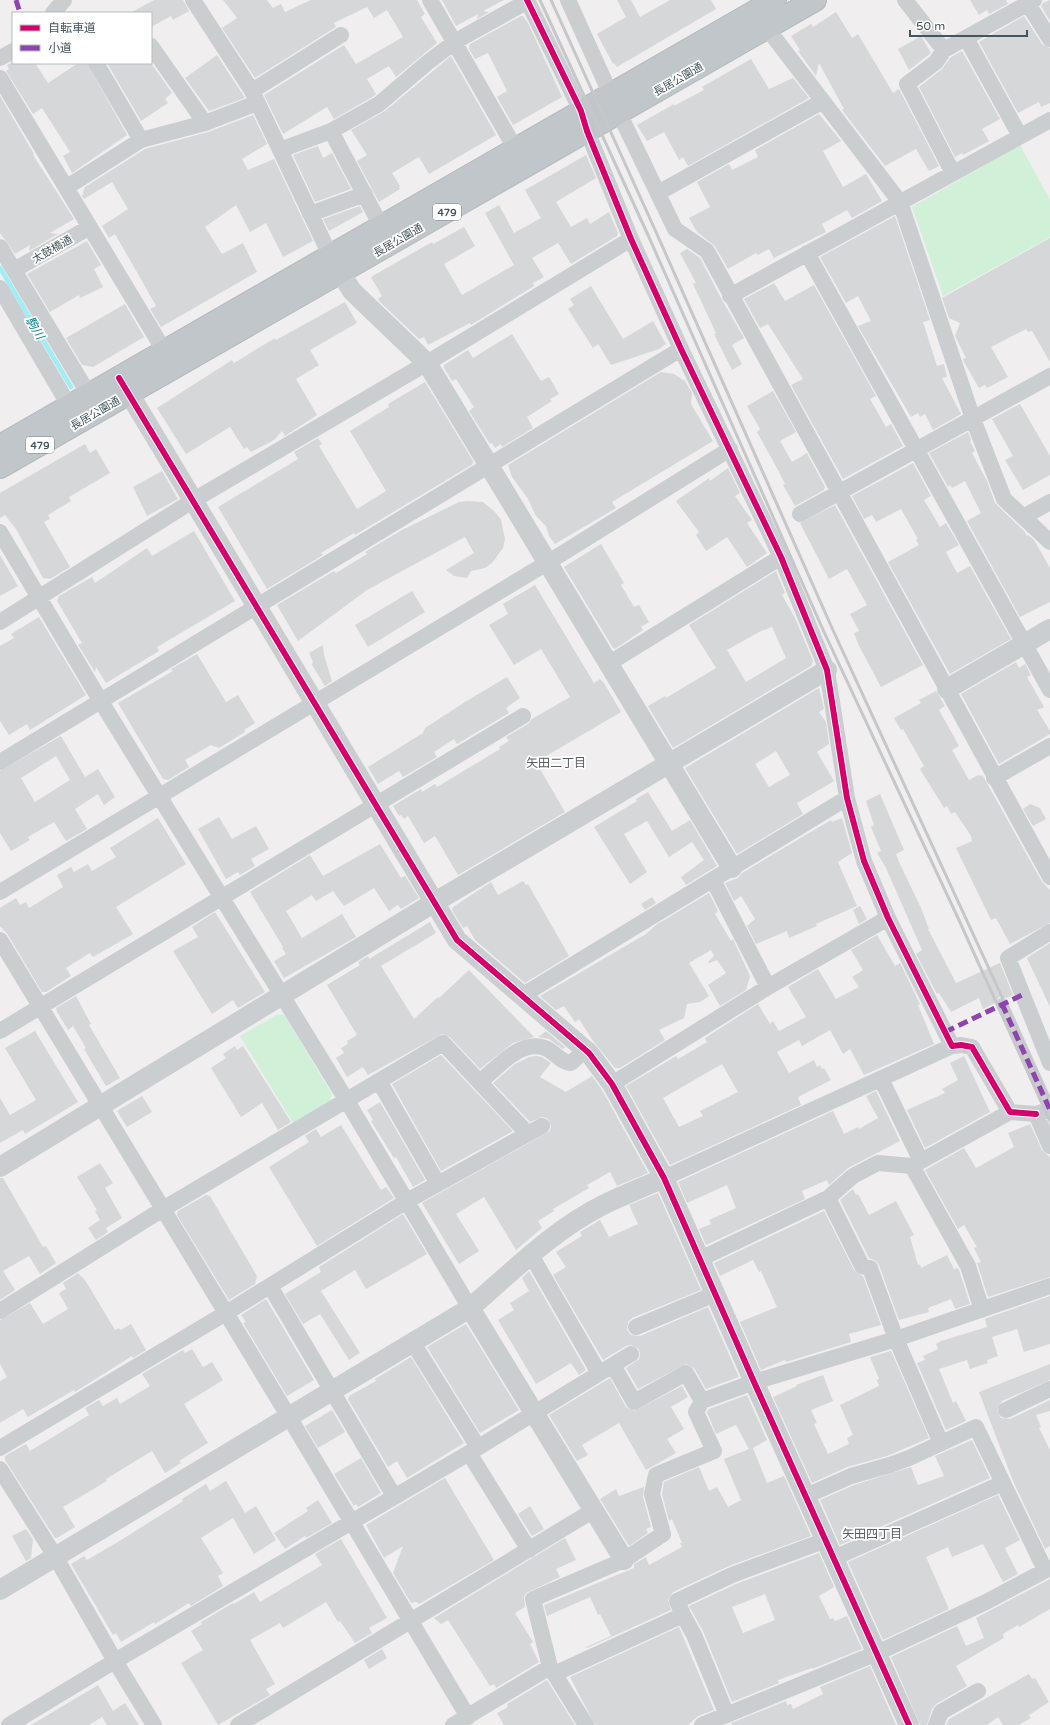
<svg xmlns="http://www.w3.org/2000/svg" width="1050" height="1725" font-family="'Varela Round','Noto Sans JP',sans-serif">
  <rect width="100%" height="100%" fill="#f0eeef"/>
  <!-- green -->
  <path fill="#d0f1d8" d="M1020 145 1050 200V237L943 296 912 207Z
    M278 1014 284 1015 332 1094 330 1101 293 1123 240 1036Z"/>
  <g fill="none" stroke-linecap="round" stroke-linejoin="round">
    <!-- stream -->
    <path stroke="#a0eef4" stroke-width="4.5" d="M0 268 71 387"/>
  </g>
  <!-- building -->
  <path fill="#d6d7d9" fill-rule="evenodd" d="M154 0H183L189 11 173 20 171 16 151 27V13H130Z
    M223 0H267L273 8 281 4 285 12 311 0H417L425 14 421 17 437 43 396 77 389 66 367 79 376 94 374 96 334 119 327 107 283 134 264 95 344 45 356 64 403 37 387 10 374 18 367 7 334 23 336 27 255 78 222 28 237 18Z
    M442 0H504L483 11 489 12 477 19 478 14 456 26Z
    M617 0H631L640 17 670 0H711L716 9 617 67 614 63 613 64 597 34 626 17Z
    M970 0H1006L1008 4 989 14 987 10 979 15Z
    M1050 0V21L1041 6 1043 3Z
    M836 12 852 38 858 34 893 93 899 89 939 166 929 171 916 149 885 166 842 110 844 109 819 63 816 76 798 51 800 50 791 36 811 24 813 27Z
    M521 16H523L528 23 562 97 513 125 497 97 507 91 488 53 475 59 469 49 470 44Z
    M1024 16 1042 44 1050 48V103L1041 107 1039 102 1018 113 979 42Z
    M921 36 931 53 909 70 898 49Z
    M962 51 1000 119 982 129 989 141 963 155 962 153 955 157 919 87 942 69 951 57Z
    M217 55 245 98 209 111 185 78Z
    M451 56 496 135 429 174 419 157 392 173 400 186 399 187 400 189 379 202 357 161 367 155 351 130 385 111Z
    M751 59 769 89 793 78 809 98 688 166 683 157 679 160 664 132 647 141 637 125 674 104V106L704 90 702 87Z
    M11 63H35L48 83 78 63H87L127 135 72 173 63 156 70 152 42 108 33 114 6 71 9 69 7 65Z
    M107 63H151L172 93 165 99 168 103 141 121Z
    M0 96 34 154 33 155 74 219 50 233 58 234 29 251 30 245 15 254 0 233Z
    M819 114 841 141 823 151 843 187 866 174 882 201 852 218 847 210 822 224 826 232 774 258 769 249 758 255 756 253 728 269 715 246 697 232 689 218 710 207 697 182 729 164 732 170 758 157 755 150Z
    M253 115 267 144 242 159 248 170 274 159 313 241 283 257 266 223 250 232 236 205 205 227 222 254 243 243 257 272 161 327 150 309 156 306 138 274 115 234 109 238 102 226 128 209 112 182 84 199 82 196 85 187 145 149 208 132Z
    M318 146 323 158 332 153 351 189 315 202 293 155Z
    M586 155 596 178 556 202 571 227 587 218 590 224 609 212 618 233 617 236 571 264 558 243 532 258 544 277 533 283 534 286 471 325 470 323 428 345 424 337 419 339 380 302 378 299 382 296 371 277 432 242 433 244 464 227 475 246 444 264 462 295 514 265 485 213 499 205 514 233 541 218 525 190Z
    M360 206 363 212 329 231 323 219Z
    M895 216 930 320 923 322 937 366 944 364 947 377 942 378 961 414 933 430 925 414 920 417 918 413 911 417 858 326 871 321 858 296 846 303 820 257Z
    M1050 238V362L1032 331 1028 332 1026 329 991 347 1008 377 987 388 985 385 979 388 964 362 963 359 966 358 955 336 960 323 949 318 942 298Z
    M87 241 101 265 94 269 103 287 80 298 79 295 50 312 27 274Z
    M687 249 700 258 722 300 744 338 732 345 742 364 732 370 714 334 716 333 693 284 696 283 680 253Z
    M774 283 785 301 814 285 876 396 870 399 886 427 891 424 903 446 843 479 791 385 803 379 768 324 760 328 744 299Z
    M591 286 623 339 653 321 666 344 659 349 611 365 598 344 593 348 568 309 574 305 570 299Z
    M345 302 357 323 310 350 319 365 296 379 317 415 285 436 282 431 274 440 251 452 247 447 244 449 230 427 186 454 157 408 232 360 234 363 275 338 276 340Z
    M125 304 144 337 93 367 82 365 66 338Z
    M512 334 541 381 549 377 559 394 550 399 552 401 527 417 533 428 502 447 501 444 495 448 492 443 490 444 469 411 474 407 456 379 452 381 444 368V365L468 350 473 358Z
    M661 372 674 374 685 381 692 393 691 404 713 441 612 502 616 508 555 544 549 536 546 526 536 516 528 499 512 477 508 465Z
    M425 382 473 461V464L355 535 354 533 321 553 323 555 267 589 218 507 298 459 294 452 318 438 322 444 319 446 357 509 386 491 350 431 389 407 388 404Z
    M773 391 796 432 780 441 792 462 807 453 825 487 824 490 795 506 783 485 785 484 778 470 757 432 760 429 747 406Z
    M1020 404 1050 456V475L1023 490 1005 460 1013 456 992 419Z
    M968 432 971 440 970 441 975 451 972 453 987 481 995 503 1024 531 1027 536 1028 535 1034 540 1050 568V602L1020 617 967 521 981 513 965 481 952 488 950 485 948 487 929 453Z
    M85 444 90 453 96 449 110 473 69 497 71 501 48 515 50 519 44 522 70 567 50 579 43 578 16 529 5 515 0 518V493Z
    M913 463 931 496 924 500 940 527 946 523 959 545 946 552 957 573 970 566 1011 639 950 674 888 562 919 545 916 540 918 539 901 509 876 522 872 515 864 519 852 496Z
    M728 468 740 493 735 496 752 520 747 523 767 553 747 567 727 537 706 551 696 535 699 532 676 501 709 478 710 481Z
    M162 471 178 499 147 516 133 487Z
    M468 501 483 502 495 512 501 520 505 539 503 548 492 563 485 568 471 571 467 578 454 576 446 570 474 553 465 537 367 590 298 641 277 605 334 571 336 573 367 554 365 552 402 530 459 502Z
    M835 505 923 665 881 687 858 644 854 633 859 631 850 614 867 605 847 569 829 579 800 523Z
    M194 531 235 601 157 647 159 651 106 683 96 667 95 672 78 645 82 643 57 601 59 596 92 577 95 583 147 548 152 556Z
    M601 544 624 583 621 585 634 607 639 605 649 622 641 627 643 630 615 649 613 648 564 567Z
    M0 555 18 586 0 596Z
    M776 571 785 593 782 595 795 618 813 661 811 666 673 748 648 706 665 696 666 698 716 668 689 625ZM772 627 786 658 746 682 727 650 761 631Z
    M535 585 594 683 600 679 604 683 621 712 536 762 565 812 458 875 435 836 424 843 408 816 404 819 401 815 399 816 393 806 421 789 422 792 435 784 437 787 500 749 499 747 509 741 506 737 528 724 532 719 570 697 541 649 514 665 489 625 508 614 503 604Z
    M412 591 425 612 368 647 355 625Z
    M39 617 86 695 30 730 27 724 9 735 0 721V646L14 638 11 634Z
    M323 645 324 655 332 681 325 686 312 665 313 662 309 653Z
    M197 654 226 702 238 695 255 723 244 730 245 732 219 748 211 745 185 760 189 767 168 780 163 779 118 703 173 671 171 669Z
    M1016 662 1019 668 1025 664 1031 675 1027 677 1044 707 1037 710 1050 731V734L999 764 961 694Z
    M507 677 520 698 506 708 509 713 457 744 454 739 434 752 437 757 403 777 399 771 378 784 368 767 423 733 425 728 465 702Z
    M819 688 824 709 819 712 826 722 829 744 817 752 834 781 797 803 803 814 737 854 685 768ZM776 751 790 775 769 787 755 764Z
    M936 691 945 706 939 710 959 746 952 750 969 780 978 775 983 776 1042 882 1050 890V923L1010 944 996 918 991 920 956 848 972 841 971 836 955 812 951 814 947 806 944 808 920 769 924 766 903 729 901 730 894 718 921 703 919 700Z
    M61 736 85 777 98 769 115 797 104 805 98 794 75 809 87 829 66 841 54 822 28 837 30 840 11 851 0 833V771ZM56 756 70 780 35 802 21 778Z
    M648 792 672 831 690 820 717 866 686 885 681 877 704 860 692 842 669 857 647 821 624 834 647 872 630 884 594 827 637 801 636 799Z
    M880 794 904 850 896 854 899 862 921 908 929 929H928L956 983 1000 963 1013 995 1006 998 999 997 995 1003 983 1009 979 998 951 1012 939 993 937 994 916 954 922 950 886 868 877 853 881 851 871 827 874 825 866 801Z
    M1030 804 1040 808 1046 819 1033 826 1023 809Z
    M219 817 232 839 256 826 269 849 251 859 255 866 240 875 238 872 226 879 198 829Z
    M158 818 186 864 116 907 133 934 93 957 90 953 66 968 71 976 46 992H42L8 935 0 926V908L16 898 20 905 26 902 29 908 63 887 57 875 71 867 74 872 88 864 92 871 116 857 110 848Z
    M842 818 852 853 838 862 857 906 816 924 817 926 789 938 787 931 756 944 747 926 755 919 741 896 734 901 725 883 738 878 742 873 831 820 832 822Z
    M380 844 401 878 405 876 419 898 401 909 398 905 389 911 374 888 344 906 333 891 316 901 312 895 286 911 302 938 342 914 356 937 284 978 274 961 286 954 282 948 283 947 250 892 310 855 323 876Z
    M523 881 526 885 528 884 569 956 525 983 475 940 467 926 463 928 452 910 453 907 491 882 498 895Z
    M709 893 718 911 715 914 731 941 733 939 750 976 746 990 720 1006 708 985 726 973 717 960 709 963 708 962 714 956 711 950 689 963 709 996 700 1002 687 1004 684 1018 659 1030 665 1040 620 1068H615L593 1041 579 1019 575 1022 564 1006 556 1010 540 996 646 934 656 925Z
    M652 897 656 903 645 910 641 904Z
    M860 906 867 919 859 924 853 910Z
    M215 912 265 992 238 1008 233 1000 212 1014 173 951 198 937 192 927Z
    M430 922 436 933 381 966 414 1019 438 997 439 998 469 970 534 1037 513 1043 480 1069 450 1037 442 1034 368 1075 363 1067 347 1077 336 1058 344 1053 341 1048 348 1044 347 1041 357 1035 327 985 360 965 358 962 368 956 369 959Z
    M877 935 895 966 900 963 920 1004 918 1005 934 1044 864 1075 850 1049 843 1054 830 1030 802 1046 799 1040 777 1052 789 1073 814 1060 817 1067 820 1065 822 1069 824 1068 831 1080 798 1097 801 1105 670 1165 626 1086 676 1056 678 1059 707 1042 705 1038 758 1004 770 1024 773 1021 779 1031 806 1017 788 987 818 969 836 999 859 987 852 977 863 970 851 950ZM722 1064 738 1092 700 1111 703 1116 679 1127 663 1098Z
    M1050 943V1007L1027 958Z
    M76 996 91 1024 89 1025 120 1078 106 1086 84 1049 86 1048 73 1026 68 1030 57 1012 56 1008Z
    M35 1031 78 1102 25 1134 23 1130 0 1143V1098L10 1115 36 1100 5 1048Z
    M546 1031 565 1047 563 1049 549 1039 538 1037Z
    M235 1046 237 1050 243 1046 291 1122 278 1130 262 1103 241 1117 211 1068 226 1058 223 1054Z
    M441 1055 513 1131 441 1171 392 1084Z
    M536 1056 542 1057 551 1063 540 1077 566 1092 592 1076 602 1090 648 1173 617 1186 610 1172 587 1185 589 1188 553 1209 554 1211 538 1221 542 1228 516 1250 484 1197 456 1214 479 1251 459 1264 422 1203 550 1131 551 1126 547 1118 542 1117 530 1122 493 1083 515 1064 529 1057Z
    M964 1056 990 1112 925 1148 907 1110 945 1093 942 1089 958 1080 950 1063Z
    M876 1091 900 1141 848 1168 829 1185 827 1180 802 1191 805 1199 706 1245 699 1229 711 1224 709 1220 736 1208 727 1185 687 1203 678 1182 833 1111 844 1134 858 1127 859 1129 878 1118 866 1096Z
    M142 1096 152 1112 127 1127 117 1111Z
    M380 1102 425 1180 413 1187 396 1157 394 1158 371 1121 373 1120 367 1110Z
    M1030 1124 1042 1150 1050 1157V1277L988 1297 977 1263 981 1262 974 1248 977 1247 964 1225 958 1229 925 1170 964 1148 976 1168 1014 1147 1008 1133Z
    M341 1125 381 1190 386 1187 394 1198 317 1246 269 1167 309 1142 305 1136 316 1129 321 1137Z
    M100 1163 113 1183 105 1188 122 1218 106 1228 108 1232 96 1240 88 1228 100 1220 95 1211 97 1210 77 1177Z
    M0 1178H3L43 1247 46 1246 56 1263 40 1274 29 1256 3 1271 15 1290 0 1300Z
    M853 1189 856 1195 858 1194 869 1215 896 1201 914 1235 910 1237 918 1265 920 1264 921 1268 947 1255 954 1269 958 1268 959 1270 970 1304 955 1309 951 1299 928 1308 929 1312 899 1320 879 1265 876 1261 869 1258 840 1200Z
    M658 1193 701 1290 632 1318 628 1322 627 1330 631 1335 640 1336 708 1307 739 1377 706 1389 694 1368 686 1364 638 1389 626 1368 639 1359 640 1354 639 1349 631 1345 626 1346 603 1360 553 1275 566 1267 556 1252 582 1236 580 1232 600 1220 609 1237 638 1224 629 1205Z
    M206 1195 210 1196 257 1276 255 1284 229 1300 177 1215 178 1211Z
    M824 1211 854 1270 863 1276 881 1325 849 1334 851 1342 786 1362 785 1360 761 1370 740 1322 777 1307 761 1271 759 1272 753 1260 720 1276 714 1263Z
    M403 1214 427 1254 366 1289 355 1270 321 1291 360 1353 349 1360 320 1314 303 1324 285 1294 321 1272 319 1267Z
    M529 1271 586 1370 579 1375 571 1363 536 1384 498 1320 514 1310 510 1303 529 1291 522 1278Z
    M78 1273 85 1280 115 1330 119 1328 121 1330 131 1324 146 1350 133 1358 132 1356 75 1392 74 1390 28 1417 23 1409 0 1423V1381L7 1377 0 1364V1320L30 1303 43 1324 68 1309 59 1293 66 1289 63 1283Z
    M1050 1296V1344L1024 1352 1017 1329 992 1337 998 1356 987 1360 988 1363 970 1369 967 1360 939 1369 953 1403 956 1401 966 1421 946 1430 917 1363 925 1360 923 1356 938 1349 936 1344 941 1341 987 1327 985 1319 987 1318Z
    M266 1299 314 1380 287 1396 243 1323 246 1322 241 1315Z
    M466 1324 519 1410 480 1433 427 1347Z
    M192 1349 203 1367 212 1362 223 1380 184 1404 208 1443 179 1461 181 1463 165 1473 152 1451 106 1479 107 1481 63 1507 75 1527 57 1538H55L5 1460V1456L26 1444 30 1451 89 1415 85 1408 99 1400 103 1406 117 1398 120 1404 150 1386 142 1374 183 1350 185 1353Z
    M891 1351 929 1438 887 1456 847 1467 812 1483 773 1397 797 1386 796 1385 823 1375 833 1401 811 1410 817 1423 814 1424 828 1454 849 1444 847 1438 853 1435 840 1405 879 1386 877 1380 879 1379 870 1357Z
    M411 1357 464 1443 407 1478 397 1461 388 1467 348 1399 349 1396 376 1381 375 1379Z
    M1050 1364V1380L1002 1401 997 1410 1001 1418 1010 1419 1050 1400V1411L1036 1415 1041 1427 1039 1428 1050 1450V1546L1045 1549 1013 1481 979 1392Z
    M610 1378 626 1407 634 1411 682 1386 688 1397 671 1407 684 1429 667 1439 676 1453 646 1470 619 1423 582 1445 588 1455 577 1461 549 1415Z
    M747 1395 767 1440 753 1448 767 1483 784 1476 811 1536 729 1566 673 1592 668 1600 671 1610 587 1648 586 1647 611 1636 600 1614 598 1615 590 1597 547 1616 544 1605 634 1568V1564L646 1557 649 1565 682 1547 680 1543H682L672 1519 669 1521 662 1494 664 1482 699 1467 709 1491 717 1487 728 1507 741 1500 724 1459 749 1449 736 1425 716 1434 707 1412 709 1409Z
    M332 1410 345 1432 318 1448 305 1426Z
    M972 1440 990 1478 840 1545 820 1500 854 1485 911 1467 918 1485 944 1476 935 1456Z
    M361 1458 381 1493 358 1507 356 1504 354 1506 334 1474Z
    M445 1478 494 1560 419 1604 416 1602 411 1603 393 1573 403 1546 384 1558 366 1525Z
    M226 1481 245 1513 256 1506 276 1540 254 1554 233 1518 201 1538 223 1573 218 1576 223 1586 191 1606 189 1603 155 1624 154 1622 121 1642 116 1633 113 1635 71 1564 84 1556 87 1560 118 1542 183 1501 182 1499 206 1484 210 1491Z
    M644 1487 643 1497 651 1527 646 1529 648 1533 629 1546 600 1499 616 1489 619 1496Z
    M998 1495 1020 1540 1005 1548 1018 1574 1003 1582 983 1544 952 1557 948 1547 926 1557 949 1609 883 1640 848 1562Z
    M318 1500 332 1523 306 1538 305 1536 285 1549 274 1533 308 1511 306 1508Z
    M530 1506 544 1529 532 1536 518 1514Z
    M26 1529 33 1539 31 1558 26 1561 12 1536Z
    M565 1538 576 1560 556 1569 560 1577 526 1593 524 1597 525 1607 515 1613 533 1642 530 1644 539 1662 496 1688 494 1684 490 1686 448 1620 441 1624 434 1618Z
    M341 1539 387 1618 369 1628 372 1633 355 1643 340 1621 338 1622 326 1602 283 1628 280 1623 250 1640 275 1684 266 1689 270 1695 218 1725 181 1663 203 1650 191 1631 202 1624 201 1622 233 1603 234 1604 254 1592 260 1602 322 1565 315 1554Z
    M819 1553 834 1587 819 1596 830 1619 833 1618 835 1621 847 1616 862 1649 812 1669V1668L778 1680 779 1683 732 1702 703 1631 689 1606 736 1584ZM765 1594 775 1620 743 1633 732 1607Z
    M1050 1579V1609L1019 1627 1018 1625 1003 1634 1004 1638 956 1666 967 1686 936 1704 932 1709 927 1725H920L891 1657 957 1626 966 1646 984 1638 976 1618Z
    M679 1627 714 1710 698 1716 688 1725H595L570 1677Z
    M382 1649 387 1658 369 1669 364 1660Z
    M870 1666 896 1725H732L731 1723 786 1701 787 1705 791 1704 793 1709 823 1694 820 1687Z
    M1029 1674 1032 1679 1035 1678 1049 1702 1029 1715 1031 1718 1019 1725H1003L998 1717 987 1725H946L949 1719Z
    M547 1680 575 1725H504L497 1713 508 1707 507 1704Z
    M98 1685 113 1711 125 1703 139 1725H107L102 1717 89 1725H31Z"/>
  <g fill="none" stroke-linecap="round" stroke-linejoin="round">
    <defs>
      <path id="trunk" d="M0 446 775 0
        M0 467 815 0"/>
    </defs>
    <!-- trunk casing -->
    <use href="#trunk" stroke="#b3babf" stroke-width="24"/>
    <!-- pedestrian -->
    <path stroke="#caced0" stroke-width="12" d="M1002 1004 1050 1110"/>
    <!-- minor -->
    <path stroke="#caced0" stroke-width="16" d="M193 0 252 91 330 255
      M430 0 515 148
      M527 0 581 111 587 131 631 239 681 349 781 557 827 670 847 798 864 861 888 918 952 1046 961 1045 972 1047 1010 1112 1036 1114
      M568 0 619 113 675 229 707 251 1050 877
      M905 0 944 50 1034 0
      M1028 4 1050 39
      M53 13 64 0
      M767 28 900 202 973 419 1004 499 1050 542
      M966 38 1020 136
      M151 46 205 123
      M944 50 936 62 907 84 953 173
      M0 58 13 51
      M0 78 165 352
      M252 91 341 35
      M331 131 381 226
      M141 140 205 123 257 103
      M280 150 331 131 379 104 427 63 456 41 528 1
      M67 187 141 140 96 63
      M658 193 823 101
      M310 214 365 194
      M0 247 94 403
      M807 253 1050 690
      M14 270 90 227
      M0 288 74 414
      M730 296 1050 120
      M800 514 1050 376
      M1023 517 1050 502
      M0 532 100 700 347 1101 470 1308
      M0 622 194 500 427 363 631 239
      M608 664 781 557
      M0 762 681 349
      M994 778 1050 746
      M713 880 768 987
      M0 892 547 563 730 449
      M1050 932 1008 958 1050 1063
      M0 940 289 1417 468 1717
      M523 995 847 798
      M0 1031 523 716
      M881 1079 921 1161
      M379 1081 438 1184
      M480 1082C497 1068 520 1039 545 1048 555 1052 560 1062 571 1063L585 1050
      M612 1084 768 987 888 918
      M1050 1110 1036 1114 1050 1146
      M912 1166 968 1266 982 1310
      M664 1178 952 1046
      M828 1198 862 1266 870 1268 896 1339 941 1443
      M531 1255 599 1373
      M700 1259 828 1198 853 1176 878 1163 912 1166 1010 1112
      M270 1286 394 1496
      M0 1311 163 1209 443 1043 528 1134
      M636 1327 715 1294
      M413 1343 478 1447
      M613 1365 634 1402 686 1373 702 1401
      M1006 1410 1050 1389
      M0 1448 226 1313 407 1201 542 1126
      M469 1453 529 1550
      M0 1469 55 1556 115 1661 9 1725
      M806 1496 851 1476 890 1465 909 1458 976 1427 1045 1570
      M834 1558 1003 1483
      M683 1615 694 1635 727 1715
      M550 1667 586 1725
      M554 1674 683 1615 677 1601 732 1575 826 1540
      M154 1725 115 1661 469 1453 631 1354
      M238 1725 594 1510
      M453 1725 550 1667 533 1599 624 1560 663 1534 652 1494 656 1475 714 1451 696 1412 702 1401 754 1382 896 1339 1050 1286
      M702 1725 877 1653 986 1602 1050 1568
      M936 1725 941 1712 978 1691"/>
    <!-- tertiary -->
    <path stroke="#caced0" stroke-width="20" d="M332 259 352 291 427 363 732 868
      M121 380 457 940 589 1053 612 1084 664 1178 754 1382 909 1725
      M947 689 1050 629
      M0 1167 435 902 827 670
      M470 1308 624 1560
      M0 1590 470 1308C512 1272 553 1230 603 1205 623 1195 644 1187 664 1178"/>
    <!-- trunk -->
    <use href="#trunk" stroke="#c0c6ca" stroke-width="22"/>
    <!-- rail -->
    <path stroke="#c5c7c9" stroke-width="3" d="M540 0 648 235 824 632 958 918 1050 1121
      M551 0 656 232 832 628 1050 1101"/>
    <!-- quiet -->
    <path stroke="#8e44ad" stroke-width="5" stroke-dasharray="10 5" stroke-linecap="butt" d="M16 0 20 13
      M1002 1004 1050 1110
      M945 1032 1022 995"/>
    <defs>
      <path id="cycleway" d="M527 0 581 111 587 131 631 239 681 349 781 557 827 670 847 798 864 861 888 918 952 1046 961 1045 972 1047 1010 1112 1036 1114
        M119 378 457 940 589 1053 612 1084 664 1178 754 1382 909 1725"/>
    </defs>
    <!-- cycleway casing -->
    <use href="#cycleway" stroke="#fff" stroke-width="8"/>
    <!-- cycleway -->
    <use href="#cycleway" stroke="#d6006c" stroke-width="6"/>
  </g>
  <g text-anchor="middle" stroke-width="3.5" stroke-linejoin="round" paint-order="stroke">
    <!-- shield labels -->
    <g fill="#fff" stroke="#7c888e" stroke-width="1">
      <rect x="433" y="204" width="28" height="16" rx="3"/>
      <rect x="26" y="437" width="28" height="16" rx="3"/>
    </g>
    <g font-size="10" font-weight="bold" fill="#44555d">
      <text x="447" y="216">479</text>
      <text x="40" y="449">479</text>
    </g>
    <!-- street labels -->
    <g font-size="11" fill="#44555d" stroke="#fff">
      <text transform="translate(678 79) rotate(-30)" y="4">長居公園通</text>
      <text transform="translate(398 240) rotate(-30)" y="4">長居公園通</text>
      <text transform="translate(52 249) rotate(-30)" y="4">太鼓橋通</text>
      <text transform="translate(95 413) rotate(-30)" y="4">長居公園通</text>
    </g>
    <!-- water labels -->
    <g font-size="12" font-style="italic" fill="#04828b" stroke="#fff">
      <text transform="translate(35 328) rotate(59)" y="4">駒川</text>
    </g>
    <!-- neighbourhood labels -->
    <g font-size="12" fill="#5a5f64" stroke="#fff">
      <text x="556" y="767">矢田二丁目</text>
      <text x="872" y="1538">矢田四丁目</text>
    </g>
  </g>
  <!-- legend -->
  <rect x="12" y="12" width="140" height="52" fill="#ffffff" stroke="#b4bbbe"/>
  <rect x="20" y="25" width="20" height="6" fill="#d6006c" stroke="#b4bbbe"/>
  <text x="48" y="32" font-size="12" fill="#44555d">自転車道</text>
  <rect x="20" y="45" width="20" height="6" fill="#8e44ad" stroke="#b4bbbe"/>
  <text x="48" y="52" font-size="12" fill="#44555d">小道</text>
  <!-- scale -->
  <path d="M910 30v6h117v-6" fill="none" stroke="#44555d" stroke-width="2"/>
  <text x="916" y="30" font-size="12" fill="#44555d" stroke="#ffffff" stroke-width="3" paint-order="stroke">50 m</text>
</svg>
